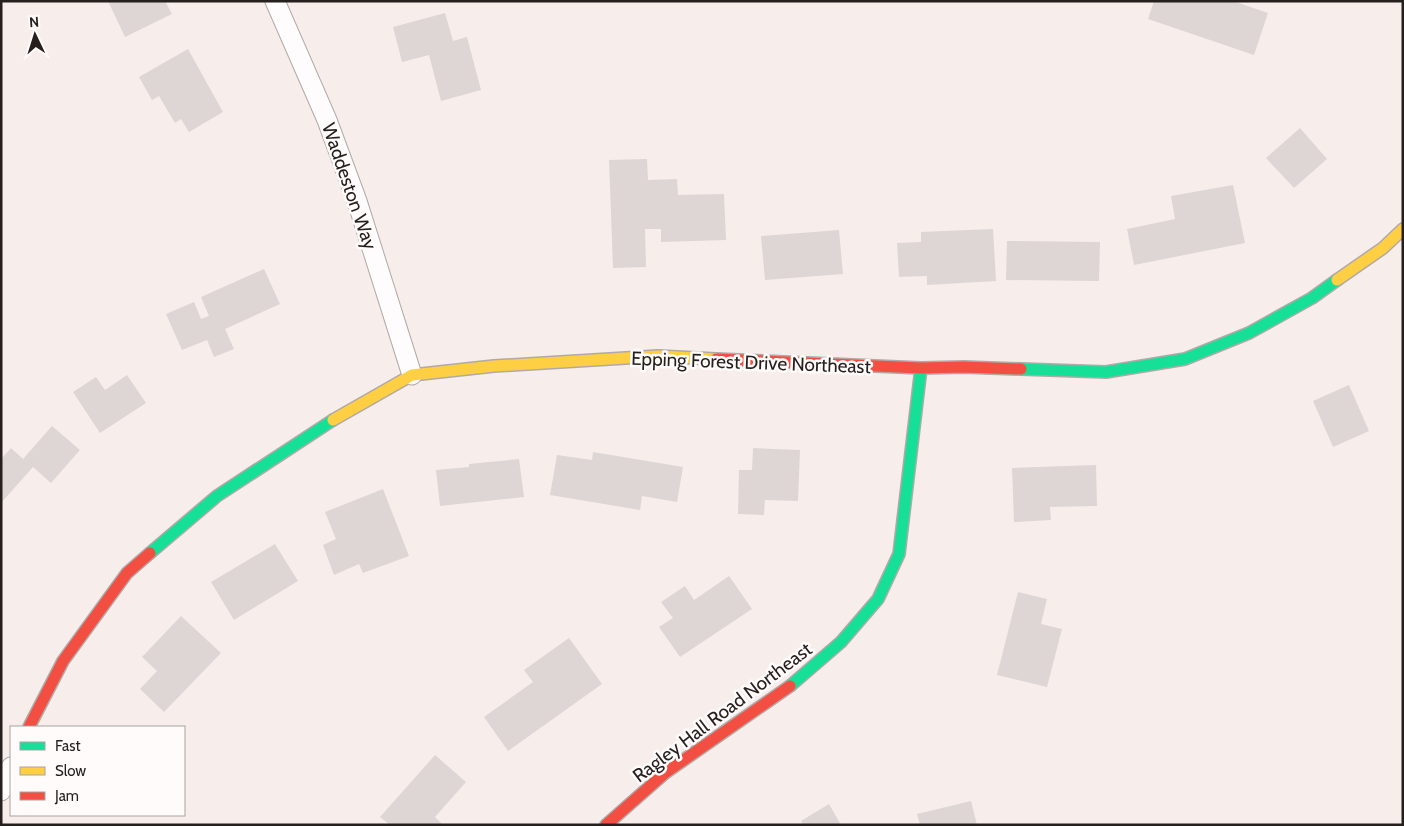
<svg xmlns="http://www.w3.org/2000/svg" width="1404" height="826" font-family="Cabin,sans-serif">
  <rect width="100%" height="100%" fill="#f7eeeb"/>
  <!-- building -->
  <path fill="#ddd6d5" d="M108 1H165L172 14 125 37Z
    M1154 1H1233L1268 13 1254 55 1148 19Z
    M445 13 453 41 467 37 481 90 441 101 429 55 402 62 393 27Z
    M188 49 223 112 189 132 181 119 175 123 159 96 152 100 139 77Z
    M1300 128 1327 159 1294 188 1266 158Z
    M647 159 648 180 677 179 678 195 724 194 726 240 661 242V229H645L646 267 613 268 609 160Z
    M1233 185 1245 243 1134 265 1127 229 1175 219 1171 196Z
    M993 229 996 281 927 285V276L899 277 897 243 921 242V232Z
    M839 230 843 274 765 280 761 236Z
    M1007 241 1100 242 1099 281 1006 280Z
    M264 269 280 304 225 329 234 349 214 357 207 340 182 350 166 314 194 302 201 319 209 316 201 297Z
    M127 375 146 403 100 433 73 392 96 377 105 390Z
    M1349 385 1369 431 1333 447 1313 401Z
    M52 426 80 450 51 483 33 467 1 503V459L11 448 23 459Z
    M753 448 800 450 798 501 765 500 764 515 738 514 739 470H752Z
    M593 452 683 467 677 502 642 496 640 510 550 495 557 455 592 460Z
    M519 459 524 497 440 506 436 470 469 467V464Z
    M1096 465 1097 506 1050 507 1051 520 1014 522 1012 468Z
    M383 489 409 556 363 573 359 564 334 575 323 545 336 539 325 512Z
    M275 544 298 581 234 620 211 582Z
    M729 576 752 609 680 657 659 627 673 618 661 602 685 586 694 600Z
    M1018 592 1047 599 1041 624 1062 629 1047 687 997 675Z
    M181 616 221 653 164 712 140 689 157 671 142 657Z
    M569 638 602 684 508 751 484 717 533 682 524 670Z
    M435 755 466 782 435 817 443 825H390L380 817Z
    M971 801 977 825H920L917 814Z
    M829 804 841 825H803L801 821Z"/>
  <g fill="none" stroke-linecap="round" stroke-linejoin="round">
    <defs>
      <path id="street" d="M275 1 327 120 357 201 412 375
        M1 791 11 767"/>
      <path id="fast" d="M1021 369 1106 372 1185 359 1249 333 1312 298 1337 280
        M150 553 217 496 333 420
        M790 686 841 642 878 599 899 554 921 368"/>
      <path id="slow" d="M1337 280 1383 248 1403 229
        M333 420 412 375 494 366 658 356 716 359"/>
      <path id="jam" d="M716 359 921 368 964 367 1021 369
        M29 727 63 661 127 573 150 553
        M606 825 665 773 790 686"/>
    </defs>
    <!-- street casing -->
    <use href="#street" stroke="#b0a9a7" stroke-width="21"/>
    <!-- fast casing -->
    <use href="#fast" stroke="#b0a9a7" stroke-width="14"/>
    <!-- slow casing -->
    <use href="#slow" stroke="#b0a9a7" stroke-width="14"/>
    <!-- jam casing -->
    <use href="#jam" stroke="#b0a9a7" stroke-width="14"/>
    <!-- street -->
    <use href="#street" stroke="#fefcfc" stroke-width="19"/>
    <!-- fast -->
    <use href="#fast" stroke="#16e098" stroke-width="11"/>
    <!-- slow -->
    <use href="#slow" stroke="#ffcf43" stroke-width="11"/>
    <!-- jam -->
    <use href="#jam" stroke="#f24e42" stroke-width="11"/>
  </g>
  <g text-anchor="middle" stroke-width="5" stroke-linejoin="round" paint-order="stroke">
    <!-- street labels -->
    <g font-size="19" fill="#251f1e" stroke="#fefbfa">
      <text transform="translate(350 186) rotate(71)" y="7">Waddeston Way</text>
      <text transform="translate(751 362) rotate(2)" y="7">Epping Forest Drive Northeast</text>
      <text transform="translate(722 712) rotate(-37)" y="7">Ragley Hall Road Northeast</text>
    </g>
  </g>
  <!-- border -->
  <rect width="1404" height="826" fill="none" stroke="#251f1e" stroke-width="5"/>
  <!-- legend -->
  <rect x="10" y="726" width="175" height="90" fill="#fefbfa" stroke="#a7a3a2"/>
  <rect x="20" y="742" width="25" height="8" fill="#16e098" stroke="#a7a3a2"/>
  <text x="55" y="751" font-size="15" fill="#251f1e">Fast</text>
  <rect x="20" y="767" width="25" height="8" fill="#ffcf43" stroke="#a7a3a2"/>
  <text x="55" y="776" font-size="15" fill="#251f1e">Slow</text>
  <rect x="20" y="792" width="25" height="8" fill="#f24e42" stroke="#a7a3a2"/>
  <text x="55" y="801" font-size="15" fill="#251f1e">Jam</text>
  <!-- north arrow -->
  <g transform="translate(35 35) rotate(356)" stroke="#fefbfa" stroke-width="4" paint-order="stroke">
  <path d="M0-4L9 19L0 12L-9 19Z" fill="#251f1e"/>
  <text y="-8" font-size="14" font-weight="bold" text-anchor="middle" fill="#251f1e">N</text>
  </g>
</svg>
